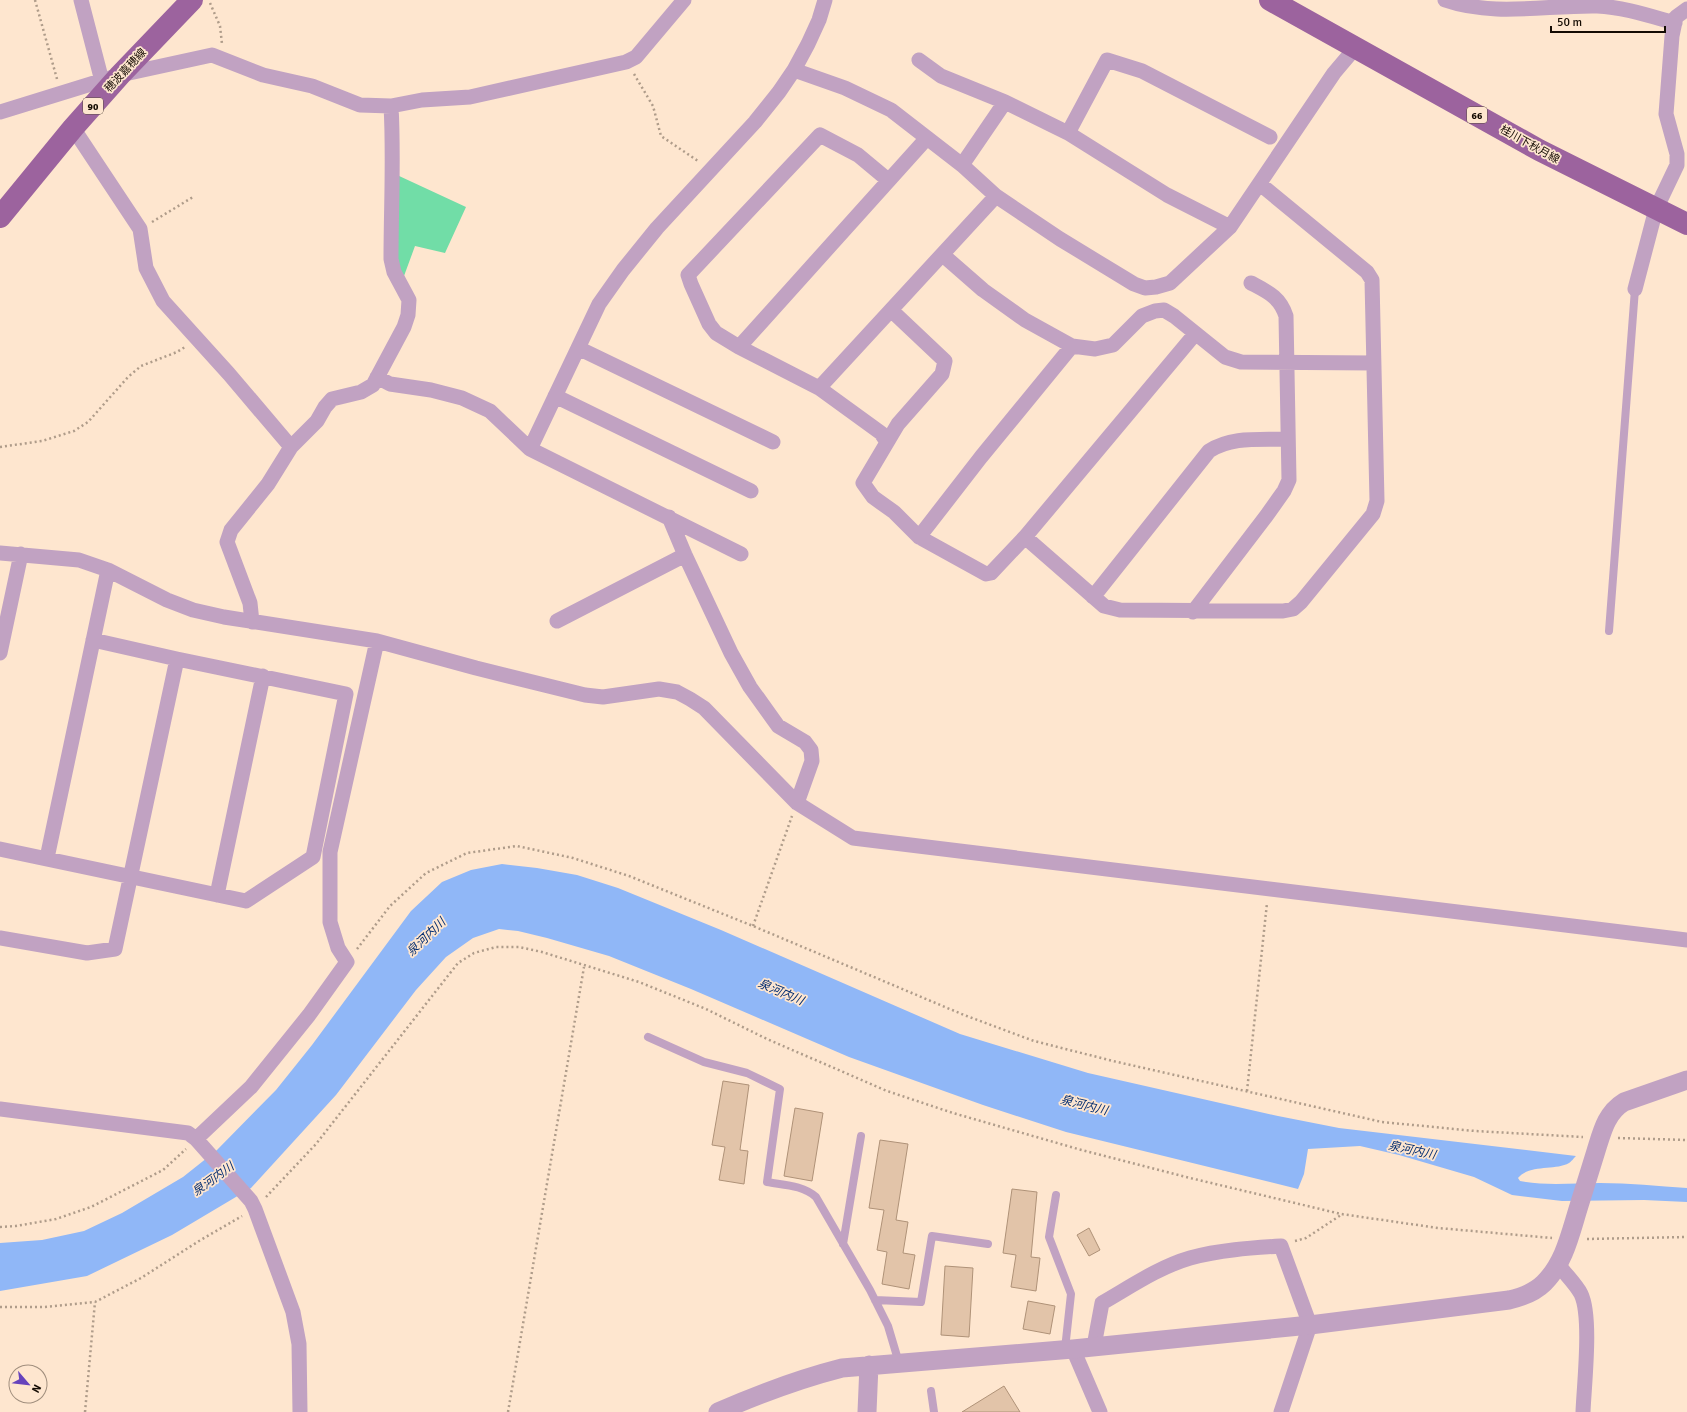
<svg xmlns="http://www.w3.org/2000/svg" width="1687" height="1412" font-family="Signika,'Noto Sans JP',sans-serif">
  <rect width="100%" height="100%" fill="#fee6cf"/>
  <!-- green -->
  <path fill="#71dda7" d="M397 175 466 207 445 253 415 246 404 276 398 267Z"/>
  <!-- water -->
  <path fill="#90b7f7" d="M502 864 537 868 577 875 618 888 721 930 960 1034 1088 1073 1278 1116 1339 1128 1576 1156C1574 1158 1571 1162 1569 1163 1555 1171 1529 1164 1518 1178L1520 1181C1546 1186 1573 1183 1600 1183 1629 1183 1658 1186 1687 1188V1202L1644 1200 1562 1201 1512 1195 1474 1177 1399 1155 1360 1146 1308 1149 1304 1174 1298 1189 1066 1132 983 1105 849 1057 691 989 609 956 547 938 518 931 499 929 473 938 446 957 416 990 336 1095 251 1188 172 1235 87 1276 0 1291V1243L42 1240 84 1231 122 1213 183 1177 217 1150 276 1090 312 1045 411 911 442 882 471 870Z"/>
  <!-- building -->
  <path fill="#e2c4a9" stroke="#af9278" d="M723 1081 749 1085 740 1150 748 1151 744 1184 719 1180 725 1147 712 1145Z
    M795 1108 823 1113 812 1181 784 1176Z
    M880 1140 908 1144 896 1220 908 1222 903 1253 915 1255 909 1289 882 1284 887 1252 877 1250 884 1210 869 1208Z
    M1012 1189 1037 1192 1031 1257 1040 1258 1036 1291 1011 1287 1016 1255 1003 1253Z
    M1089 1228 1100 1250 1089 1256 1077 1235Z
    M945 1266 973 1268 969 1337 941 1335Z
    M1028 1301 1055 1306 1050 1334 1023 1329Z
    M1004 1386 1020 1412H962Z"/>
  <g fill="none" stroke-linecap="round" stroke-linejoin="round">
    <!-- path -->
    <path stroke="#af9c8a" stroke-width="2.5" stroke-dasharray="2 3" stroke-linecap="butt" d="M35 0 57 79
      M210 3 220 26 222 44
      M634 74 653 106 661 136 698 161
      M152 222 193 197
      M0 447 42 441 74 431 88 422 128 377 141 366 177 352 185 347
      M753 926 792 816
      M357 949 390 906 426 873 467 853 517 846 573 858 629 876 753 926 964 1015 1034 1041 1113 1061 1382 1122 1475 1131 1583 1137
      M1247 1091 1267 903
      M1618 1138 1687 1140
      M266 1197 316 1144 458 963 474 953 496 947H519L542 952 639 982 706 1009 767 1039 887 1091 953 1113 1078 1149 1186 1177 1341 1214 1438 1228 1552 1238
      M0 1227 16 1226 56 1219 91 1207 163 1170 186 1149
      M1587 1239 1687 1237
      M1295 1241 1306 1238 1341 1215
      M0 1307H44L95 1302 141 1278 199 1241 242 1216
      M85 1412 95 1302
      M508 1412 584 967"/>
    <!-- service -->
    <path stroke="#c1a2c2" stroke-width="8" d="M1609 631 1635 289
      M648 1037 704 1062 747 1073 780 1089 767 1182C783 1185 803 1185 816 1197L870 1290 888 1326 899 1363
      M1056 1195 1049 1237 1071 1294 1065 1349
      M843 1244 861 1136
      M875 1300 921 1302 932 1236 988 1244
      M931 1391 934 1412"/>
    <!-- minor -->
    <path stroke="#c1a2c2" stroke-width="15" d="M81 0 102 81
      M1445 0C1494 17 1546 5 1597 6 1623 7 1650 16 1675 23
      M919 60 941 76 1005 102 1068 133 1167 195 1230 227
      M794 70 845 88 891 110 962 165 996 196 1060 239 1134 284 1145 288 1156 287 1170 283 1230 227 1334 73 1356 47
      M0 112 120 75 212 55 263 75 312 86 360 105 391 106 422 100 470 97 626 62 636 57 684 0
      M73 128 140 229 146 268 163 301 229 374 291 447
      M1068 133 1107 60 1142 71 1270 137
      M962 165 1005 102
      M943 255 983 290 1025 320 1072 346 1095 349 1113 345 1142 316 1155 311 1164 310 1174 316 1225 357 1241 362 1374 363
      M1635 289 1656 209 1677 165V154L1666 114 1672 36 1676 17 1687 9
      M891 310 945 361 942 374 898 424 863 483 873 497 894 512 919 537 986 574 991 573 1025 537 1195 334
      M739 347 927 138
      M578 348 773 442
      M377 377 390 384 431 390 462 398 490 411 530 449
      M819 388 996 196
      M555 396 751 491
      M887 442 881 433 819 388 739 347 716 333 709 324 691 284 688 275 820 135 858 155 888 180
      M669 517 685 555 731 653 750 687 778 726 805 742 811 750 812 761 797 803
      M919 537 981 457 1072 346
      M1025 537 1104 606 1120 610 1283 611 1293 609 1301 602 1373 514 1377 501 1372 280 1367 272 1260 184
      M0 553 79 560 108 570 167 600 193 610 224 617 377 641 476 668 585 695 603 697 659 689 677 692 690 699 704 708 797 803 853 838 1687 940
      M741 554 530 449 599 304 623 270 657 228 755 122 779 92 794 70 808 44 819 20 825 0
      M1093 597 1209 451C1232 436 1260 440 1287 439
      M1193 612 1267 515 1284 491 1289 480 1286 316C1280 297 1268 292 1251 283
      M557 621 685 555
      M252 622 250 603 227 542 231 530 268 484 291 447 317 421 325 407 332 399 361 392 373 385 404 327 408 315 409 300 394 272 391 259C391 208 394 157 391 106
      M0 653 21 554
      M0 849 246 901 313 857 346 694 177 659 93 640
      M47 858 108 570
      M217 895 263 676
      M0 938 87 953 115 949 177 659
      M0 1109 188 1133 196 1139 251 1201 255 1209 293 1312 299 1344 300 1412
      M196 1139 251 1087 309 1015 347 962 338 948 330 922V852L377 641
      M1558 1264C1565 1274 1576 1284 1581 1294 1592 1317 1584 1385 1583 1412
      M1094 1346 1102 1303C1130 1287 1159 1267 1190 1258 1219 1250 1250 1248 1281 1246L1310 1325 1281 1412
      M1073 1349 1100 1412"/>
    <!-- tertiary -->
    <path stroke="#c1a2c2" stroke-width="19" d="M718 1412C759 1394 799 1379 842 1368L1073 1349 1310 1325 1509 1300C1522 1297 1534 1293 1544 1283 1564 1263 1570 1235 1578 1209 1584 1190 1590 1170 1596 1151 1602 1132 1606 1113 1624 1102L1687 1080
      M867 1412 869 1365"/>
    <!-- primary -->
    <path stroke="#9c639e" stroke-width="22" d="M1270 0 1539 150 1687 224
      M0 217 73 128 120 75 192 0"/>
  </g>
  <g text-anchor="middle" stroke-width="3.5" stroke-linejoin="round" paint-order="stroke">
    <!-- shield labels -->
    <g fill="#fee6cf" stroke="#5a4d40" stroke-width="1">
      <rect x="83" y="98" width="20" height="16" rx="3"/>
      <rect x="1467" y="107" width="20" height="16" rx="3"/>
    </g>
    <g font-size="10" font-weight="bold" fill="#140b03">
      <text x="93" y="110">90</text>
      <text x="1477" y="119">66</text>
    </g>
    <!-- street labels -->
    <g font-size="11" fill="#140b03" stroke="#fee6cf">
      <text transform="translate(125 70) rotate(-47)" y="4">穂波嘉穂線</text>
      <text transform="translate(1530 144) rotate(29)" y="4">桂川下秋月線</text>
    </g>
    <!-- water labels -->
    <g font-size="12" font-style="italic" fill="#032d71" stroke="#fee6cf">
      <text transform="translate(426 937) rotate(-44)" y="4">泉河内川</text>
      <text transform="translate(781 992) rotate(23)" y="4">泉河内川</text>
      <text transform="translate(1084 1105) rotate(14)" y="4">泉河内川</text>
      <text transform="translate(1412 1150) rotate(12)" y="4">泉河内川</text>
      <text transform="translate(213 1179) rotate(-36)" y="4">泉河内川</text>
    </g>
  </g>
  <!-- north arrow -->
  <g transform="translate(28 1384) rotate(118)"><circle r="19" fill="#fee6cf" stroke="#a08e7d"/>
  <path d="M0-3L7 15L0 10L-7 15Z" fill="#6643bc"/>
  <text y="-6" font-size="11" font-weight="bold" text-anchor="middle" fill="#140b03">N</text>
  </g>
  <!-- scale -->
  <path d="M1551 26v6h114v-6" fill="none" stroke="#140b03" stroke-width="2"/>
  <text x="1557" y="26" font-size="12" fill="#140b03" stroke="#fee6cf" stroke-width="3" paint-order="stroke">50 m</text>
</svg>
